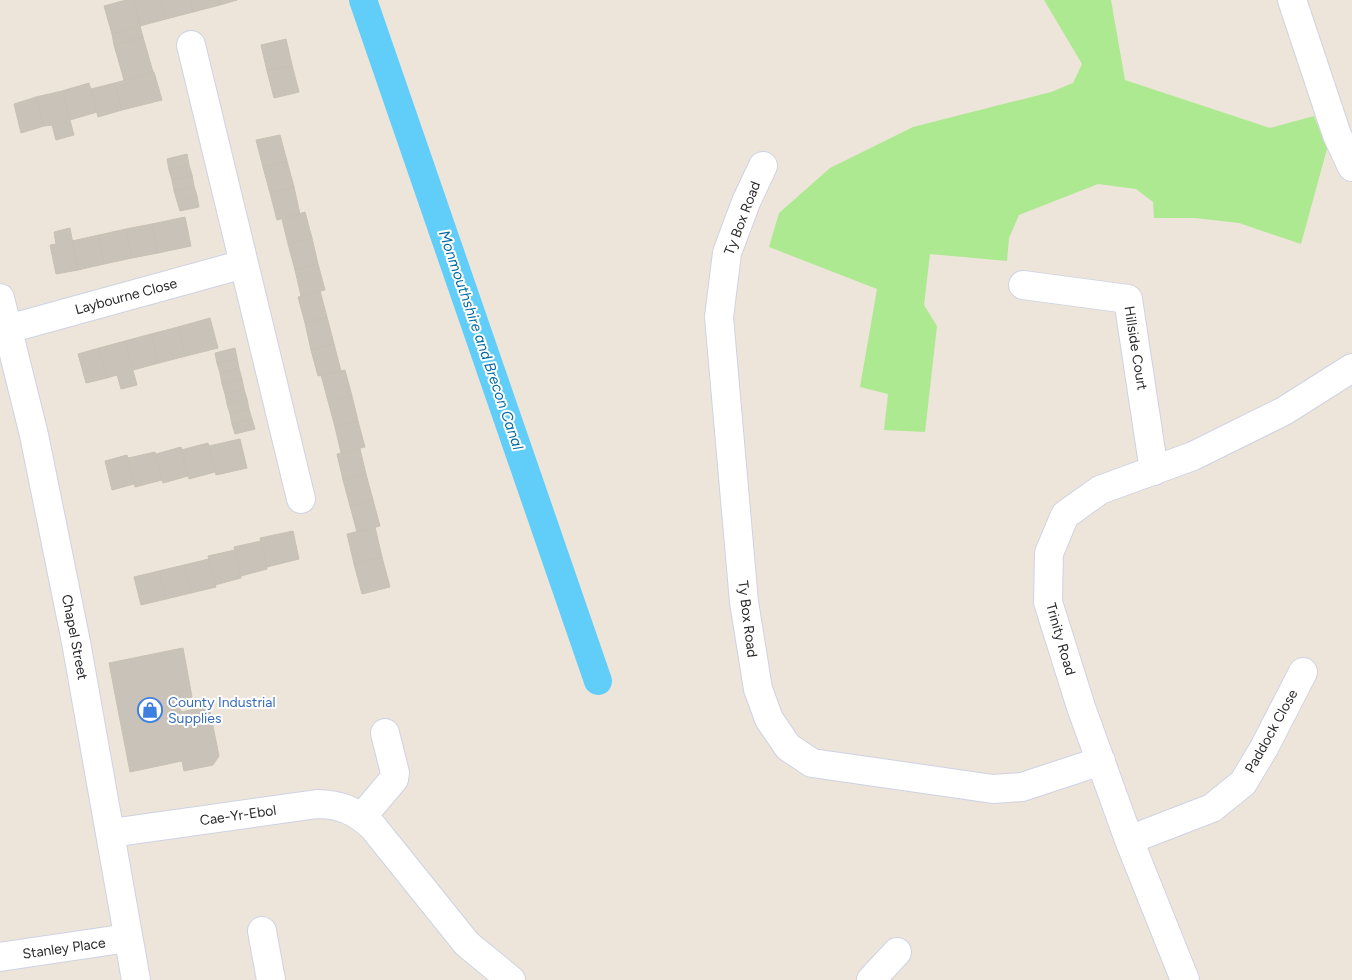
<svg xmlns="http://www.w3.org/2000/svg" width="1352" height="980" font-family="Figtree,sans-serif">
  <rect width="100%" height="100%" fill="#ede5d9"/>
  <!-- green -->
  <path fill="#ade990" d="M1044 0H1111L1125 80 1270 128 1314 116 1327 149 1301 244 1239 223 1195 218H1154L1153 202 1136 189 1098 184 1019 215 1009 238 1007 261 930 254 924 305 937 326 925 432 884 430 888 394 860 387 877 289 769 247 779 213 830 168 913 127 1051 92 1073 83 1082 64Z"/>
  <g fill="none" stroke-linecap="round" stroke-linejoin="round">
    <!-- canal -->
    <path stroke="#61cefa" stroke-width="28" d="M363 0 598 681"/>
  </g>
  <!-- building -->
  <path fill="#c8c2b9" stroke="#c8c1b3" d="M126 0H133L140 26 112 34 104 6Z
    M133 0H161L166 19 140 26Z
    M161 0H190L193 12 166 19Z
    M190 0H218L220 5 193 12Z
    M218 0H237L220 5Z
    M140 26 143 37 114 45 112 34Z
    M143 37 153 72 124 80 114 45Z
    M286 39 292 65 267 71 261 45Z
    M292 65 299 92 274 98 267 71Z
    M154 72 162 100 122 110 115 83Z
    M89 83 97 112 70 120 62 91Z
    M115 83 122 110 98 117 91 89Z
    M62 91 74 135 56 140 52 125 44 126 36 97Z
    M36 97 44 126 21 133 14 104Z
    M280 135 287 161 263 167 256 140Z
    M187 154 189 165 169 170 167 159Z
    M287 161 294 187 270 193 263 167Z
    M189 165 192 175 172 180 169 170Z
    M192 175 194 186 174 191 172 180Z
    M194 186 197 196 177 201 174 191Z
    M294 187 300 214 277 220 270 193Z
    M197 196 199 207 180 211 177 201Z
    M305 212 312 238 288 244 282 219Z
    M185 217 191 246 158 253 152 224Z
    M152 224 158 253 132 258 126 229Z
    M70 228 78 270 56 274 50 245 56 244 54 232Z
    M126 229 132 258 104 264 99 235Z
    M99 235 104 264 78 270 72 241Z
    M312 238 318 264 295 270 288 244Z
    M318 264 325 290 301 296 295 270Z
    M320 291 327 317 305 323 298 297Z
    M327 317 334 344 311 350 305 323Z
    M210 318 218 348 186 356 178 327Z
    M178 327 186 356 159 363 151 334Z
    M151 334 159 363 133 370 125 341Z
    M125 341 137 385 121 389 117 375 107 378 99 348Z
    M334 344 341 371 318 376 311 350Z
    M99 348 107 378 86 383 78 354Z
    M235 348 237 358 217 363 215 353Z
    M237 358 239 368 220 373 217 363Z
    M239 368 242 379 222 384 220 373Z
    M345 370 352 396 328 401 321 375Z
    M242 379 244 389 225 394 222 384Z
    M244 389 247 399 227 404 225 394Z
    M352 396 358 421 335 427 328 401Z
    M247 399 249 409 230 414 227 404Z
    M249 409 252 419 232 424 230 414Z
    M252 419 255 429 235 434 232 424Z
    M358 421 365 447 341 453 335 427Z
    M240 439 247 468 216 475 209 446Z
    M208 443 215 472 189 479 181 450Z
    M181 447 188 476 163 483 156 454Z
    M360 449 366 474 343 480 337 454Z
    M155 452 162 480 135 487 128 458Z
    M127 455 134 484 112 490 105 461Z
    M366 474 373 500 350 506 343 480Z
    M373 500 380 526 357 532 350 506Z
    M375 527 382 557 354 564 347 534Z
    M293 531 299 559 267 567 260 538Z
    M261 541 267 569 241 576 234 547Z
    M235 550 241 578 215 585 208 556Z
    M382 557 390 587 362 594 354 564Z
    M209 559 216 587 191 593 184 565Z
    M184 565 191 593 166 599 159 571Z
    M159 571 166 599 141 605 134 577Z
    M183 648 192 697 179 700 181 712 209 706 219 756 213 765 184 771 182 761 130 772 109 663Z"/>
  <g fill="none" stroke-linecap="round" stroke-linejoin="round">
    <defs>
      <path id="minor" d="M1292 0 1337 135 1352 167
        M191 45 301 499
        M763 166 746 202 727 253 719 317 744 602 758 689 769 719 788 747 812 763 993 789 1022 787 1101 761
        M1023 285 1128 299 1154 471
        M0 298 34 435 76 642 136 980
        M8 329 244 264
        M362 817 394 779 395 773 385 733
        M111 833 317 804C340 804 356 811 373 827L467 944 511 980
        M1129 840 1212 808 1243 783 1264 748 1303 672
        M262 931 271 980
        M0 957 128 938
        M871 980 897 952
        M1185 980 1129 840 1081 707 1048 602 1049 553 1065 515 1100 490 1193 456 1284 411 1352 368"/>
    </defs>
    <!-- minor casing -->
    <use href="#minor" stroke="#ced2e4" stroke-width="30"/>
    <!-- minor -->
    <use href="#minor" stroke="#fff" stroke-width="28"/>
  </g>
  <!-- icons -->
  <defs>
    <symbol id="shop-ring" viewBox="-11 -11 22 22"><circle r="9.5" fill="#fff" stroke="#3f7fe0" stroke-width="1.5"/><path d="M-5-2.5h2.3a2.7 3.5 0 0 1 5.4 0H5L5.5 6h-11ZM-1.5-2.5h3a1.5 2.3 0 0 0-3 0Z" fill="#3f7fe0"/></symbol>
  </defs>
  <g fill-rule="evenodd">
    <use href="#shop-ring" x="136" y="696" width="28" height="28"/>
  </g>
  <g text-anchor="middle" stroke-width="4" stroke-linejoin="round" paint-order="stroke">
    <!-- street labels -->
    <g font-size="14" fill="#292929" stroke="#fff">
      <text transform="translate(742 218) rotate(-69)" y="5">Ty Box Road</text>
      <text transform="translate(126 296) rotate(-15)" y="5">Laybourne Close</text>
      <text transform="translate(1136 348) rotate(81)" y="5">Hillside Court</text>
      <text transform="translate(748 619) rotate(83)" y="5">Ty Box Road</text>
      <text transform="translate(75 637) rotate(79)" y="5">Chapel Street</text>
      <text transform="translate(1061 639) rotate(74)" y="5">Trinity Road</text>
      <text transform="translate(1271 731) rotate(-61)" y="5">Paddock Close</text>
      <text transform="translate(238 815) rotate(-8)" y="5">Cae-Yr-Ebol</text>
      <text transform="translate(64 948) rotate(-8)" y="5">Stanley Place</text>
    </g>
    <!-- shop labels -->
    <g font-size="14" fill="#366cbe" stroke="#fff" text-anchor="start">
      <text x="168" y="707">County Industrial<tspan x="168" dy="16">Supplies</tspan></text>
    </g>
    <!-- water labels -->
    <g font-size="15" font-style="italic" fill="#016aa5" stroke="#fff">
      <text transform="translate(481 340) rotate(71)" y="5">Monmouthshire and Brecon Canal</text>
    </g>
  </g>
</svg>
